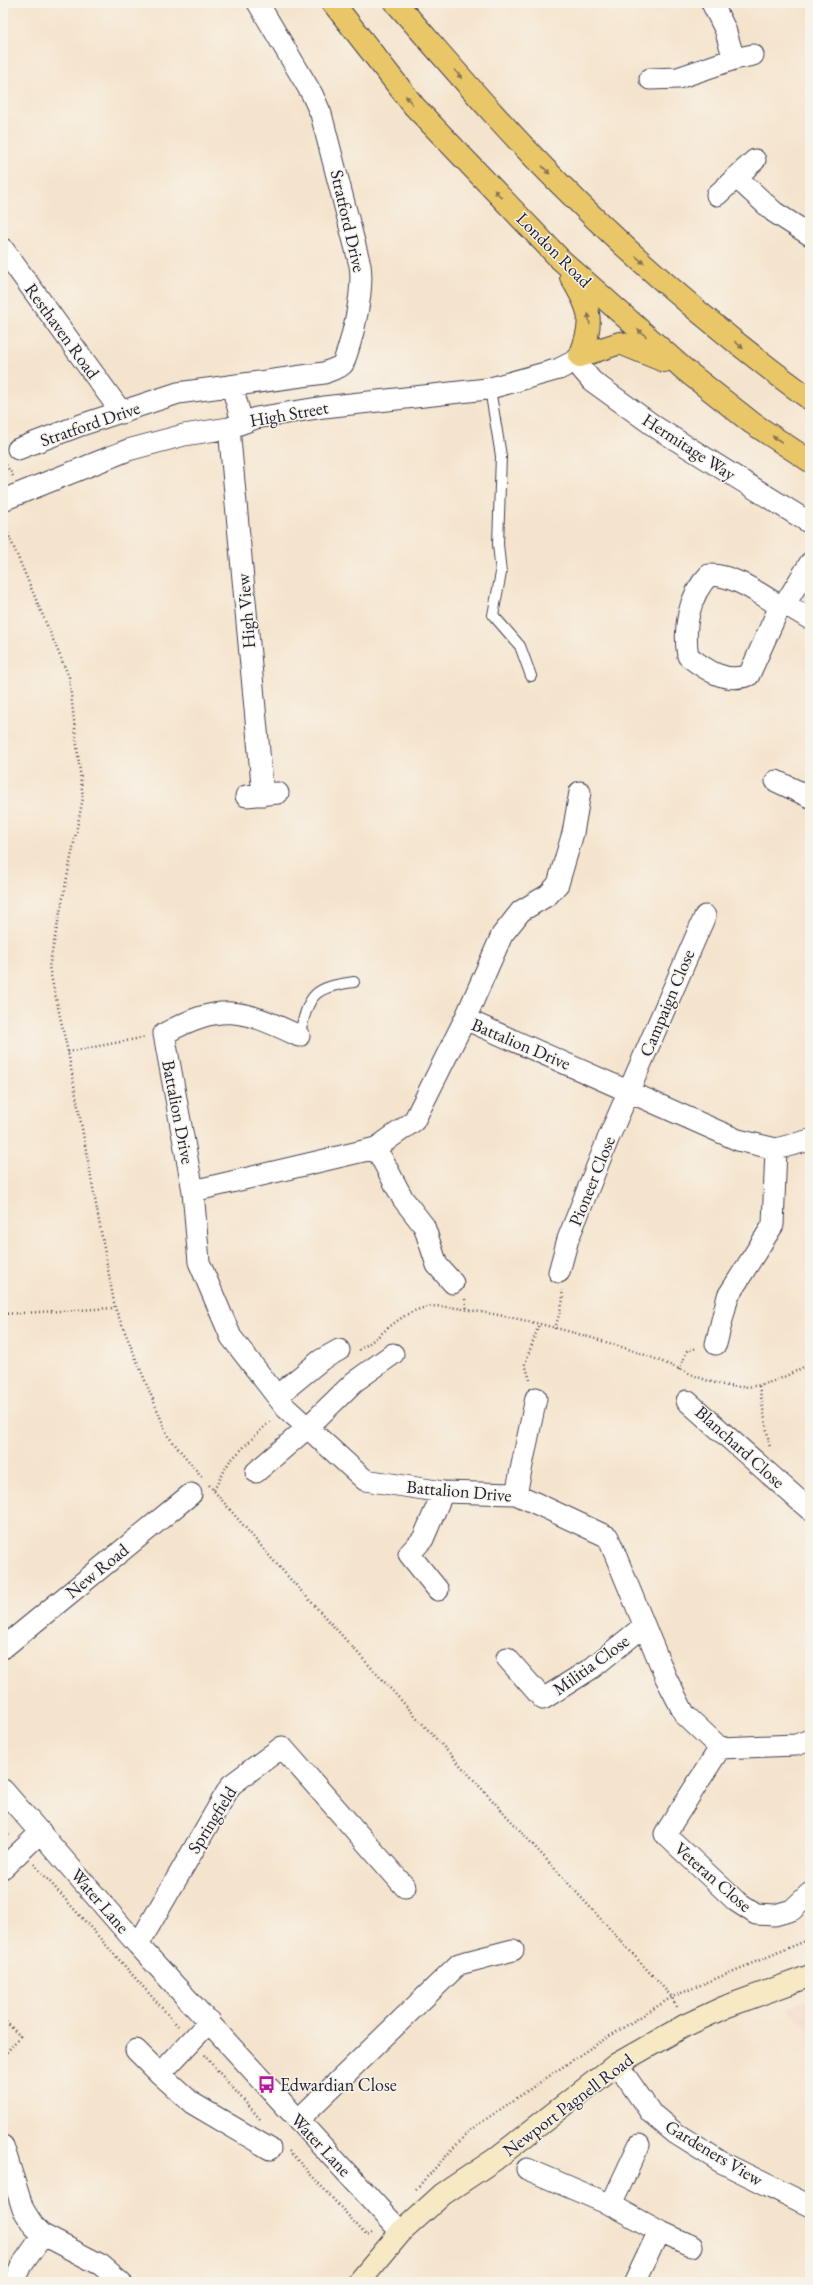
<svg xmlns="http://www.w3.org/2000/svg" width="813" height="2285" font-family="'EB Garamond',serif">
  <rect width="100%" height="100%" fill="#f7f3e8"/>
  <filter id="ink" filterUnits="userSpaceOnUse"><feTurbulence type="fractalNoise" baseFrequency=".025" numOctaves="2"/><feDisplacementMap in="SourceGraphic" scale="8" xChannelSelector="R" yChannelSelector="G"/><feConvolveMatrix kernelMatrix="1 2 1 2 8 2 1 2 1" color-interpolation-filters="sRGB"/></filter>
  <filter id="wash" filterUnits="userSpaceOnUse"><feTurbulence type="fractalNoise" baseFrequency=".012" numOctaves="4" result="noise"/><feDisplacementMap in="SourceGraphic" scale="16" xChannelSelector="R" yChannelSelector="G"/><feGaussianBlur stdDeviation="0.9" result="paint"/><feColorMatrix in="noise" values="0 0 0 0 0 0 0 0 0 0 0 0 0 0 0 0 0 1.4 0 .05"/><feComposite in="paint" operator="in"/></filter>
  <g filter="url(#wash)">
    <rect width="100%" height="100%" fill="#f5e4cd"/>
    <!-- built -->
    <path fill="#f6d2c4" d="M810 2000V2029L787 2009Z"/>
  </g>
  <g filter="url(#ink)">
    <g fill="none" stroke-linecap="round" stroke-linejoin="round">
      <defs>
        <path id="lane" d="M490 389 501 456 498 544 501 573 493 615 520 646 531 676
          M299 1036C310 995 310 988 354 982"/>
        <path id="street" d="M712 3 725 29 734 59
          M650 79 678 78 734 59 753 55
          M736 177 774 212 810 235
          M717 195 755 160
          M3 249 122 413
          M575 361 592 381 657 428 810 523
          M232 386 242 422
          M229 428 263 795
          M18 449 81 425 178 393 324 373 339 367 343 364C353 338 364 291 360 265L321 114 312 94 258 3
          M3 500 128 450 184 435 229 428 256 418 324 407 487 389 559 369 575 361 580 356
          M785 604 810 563
          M780 606C760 594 733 574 709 575 689 595 683 628 688 656 706 670 726 684 749 675L780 606 785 604 810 619
          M776 781 810 797
          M246 796 278 793
          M465 1019 502 935 521 911 548 895 558 884 573 833 580 792
          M810 1140 776 1149 738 1140 465 1019 414 1121 376 1148 193 1191 199 1262 231 1337 286 1408 365 1480 443 1492 516 1494 608 1537 666 1678 685 1715 720 1748 796 1745 810 1740
          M376 1148 403 1199 424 1226 437 1265 453 1283
          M193 1191 164 1034C221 1002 242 1009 299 1036
          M559 1272 568 1239 608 1139 705 916
          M716 1344 728 1296 773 1225 776 1149
          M277 1396 321 1360 339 1350
          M687 1401 810 1510
          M256 1472 307 1428 354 1382 393 1354
          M516 1494 536 1398
          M438 1590 409 1554 423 1539 443 1492
          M3 1648 191 1494
          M507 1658 543 1699 592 1668 644 1626
          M720 1748 665 1834 736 1901 756 1914 775 1915 792 1910 810 1893
          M3 1790 138 1945 401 2232
          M3 1868 41 1832
          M138 1945 231 1785 282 1747 405 1887
          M210 2021 160 2074 192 2103 270 2149
          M136 2050 160 2074
          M617 2064 651 2113 675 2133 721 2162 810 2206
          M298 2120 459 1964 513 1950
          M3 2146 23 2209 33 2225 43 2235 101 2265 121 2282
          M527 2169 611 2205 659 2231 692 2246
          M611 2205 639 2145
          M14 2282 22 2265 43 2235
          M635 2282 659 2231"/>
        <path id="secondary" d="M359 2282 401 2232 443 2194 494 2160 617 2064 684 2026 725 2007 810 1976"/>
        <path id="highway" d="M333 3 414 106 560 259 685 370 752 423 810 461
          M396 3C449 63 501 125 558 182 636 261 721 334 810 399
          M571 277C590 310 595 319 580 356
          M580 356 620 343 664 361"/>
      </defs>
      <!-- lane casing -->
      <use href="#lane" stroke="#423f51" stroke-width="12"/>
      <!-- street casing -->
      <use href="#street" stroke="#423f51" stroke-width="23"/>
      <!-- secondary casing -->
      <use href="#secondary" stroke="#423f51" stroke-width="24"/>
      <!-- highway casing -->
      <use href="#highway" stroke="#423f51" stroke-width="24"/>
      <!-- path -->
      <path stroke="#423f51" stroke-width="2.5" stroke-dasharray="1 3" stroke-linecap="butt" d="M6 465 13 476
        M3 522 69 677 83 798 49 967 68 1052 115 1308 168 1436 202 1477
        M68 1052 146 1037
        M465 1299 467 1310
        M3 1314 114 1308
        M555 1329 563 1300 562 1290
        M359 1350C383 1336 398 1313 427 1307 440 1304 473 1311 487 1313 535 1321 588 1336 634 1351 708 1376 732 1411 810 1363
        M679 1370 687 1351 697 1348
        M530 1380 525 1364 539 1324
        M759 1386 770 1448
        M209 1485 272 1559 672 1997 676 2007
        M214 1490 229 1462 271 1420
        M3 1829 9 1836
        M34 1864 178 2026
        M3 2019 20 2036 3 2057
        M204 2055 260 2119
        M289 2151 367 2236 373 2232
        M416 2189 470 2130 586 2051 672 1997 810 1939"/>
      <!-- lane -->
      <use href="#lane" stroke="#fff" stroke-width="10"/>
      <!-- street -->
      <use href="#street" stroke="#fff" stroke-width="21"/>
      <!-- secondary -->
      <use href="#secondary" stroke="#f6e9c3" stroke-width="22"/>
      <!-- highway -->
      <use href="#highway" stroke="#e9c769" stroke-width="22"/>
    </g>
    <!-- one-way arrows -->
    <defs><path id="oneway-solid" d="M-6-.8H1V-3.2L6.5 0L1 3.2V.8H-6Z"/></defs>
    <g fill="#867452">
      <use href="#oneway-solid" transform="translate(458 74) rotate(49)"/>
      <use href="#oneway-solid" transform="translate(409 100) rotate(-128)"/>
      <use href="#oneway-solid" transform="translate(546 170) rotate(47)"/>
      <use href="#oneway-solid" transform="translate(498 194) rotate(-134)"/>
      <use href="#oneway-solid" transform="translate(640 260) rotate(42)"/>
      <use href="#oneway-solid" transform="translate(589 319) rotate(-98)"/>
      <use href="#oneway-solid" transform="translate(642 333) rotate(-139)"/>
      <use href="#oneway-solid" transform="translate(739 345) rotate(40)"/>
      <use href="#oneway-solid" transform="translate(777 439) rotate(-147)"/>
    </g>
  </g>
  <!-- icons -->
  <defs>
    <symbol id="bus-bare" viewBox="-9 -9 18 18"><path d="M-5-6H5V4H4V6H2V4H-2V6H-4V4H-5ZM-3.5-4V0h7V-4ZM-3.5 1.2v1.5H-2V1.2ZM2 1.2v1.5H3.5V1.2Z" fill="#b5179e" stroke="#f7f3e8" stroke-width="2.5" paint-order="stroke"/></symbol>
  </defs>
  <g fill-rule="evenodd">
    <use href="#bus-bare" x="254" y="2072" width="25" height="25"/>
  </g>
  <g text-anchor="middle" stroke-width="3" stroke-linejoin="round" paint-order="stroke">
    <!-- street labels -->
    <g font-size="18" fill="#22223b" stroke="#f7f3e8">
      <text transform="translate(348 221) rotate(77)" y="6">Stratford Drive</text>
      <text transform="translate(554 250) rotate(45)" y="6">London Road</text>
      <text transform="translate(62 331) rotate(54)" y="6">Resthaven Road</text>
      <text transform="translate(289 414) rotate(-10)" y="6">High Street</text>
      <text transform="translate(90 424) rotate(-19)" y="6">Stratford Drive</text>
      <text transform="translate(689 447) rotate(33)" y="6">Hermitage Way</text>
      <text transform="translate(246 611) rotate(-95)" y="6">High View</text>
      <text transform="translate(667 1003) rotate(-67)" y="6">Campaign Close</text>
      <text transform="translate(521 1044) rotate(23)" y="6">Battalion Drive</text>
      <text transform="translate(178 1112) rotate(79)" y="6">Battalion Drive</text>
      <text transform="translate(592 1181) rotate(-68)" y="6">Pioneer Close</text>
      <text transform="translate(740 1447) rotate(42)" y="6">Blanchard Close</text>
      <text transform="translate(459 1491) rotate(5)" y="6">Battalion Drive</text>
      <text transform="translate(97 1571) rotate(-39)" y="6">New Road</text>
      <text transform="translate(591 1665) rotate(-36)" y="6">Militia Close</text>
      <text transform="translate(212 1820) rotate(-58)" y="6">Springfield</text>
      <text transform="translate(713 1877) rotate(41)" y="6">Veteran Close</text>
      <text transform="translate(100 1901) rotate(49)" y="6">Water Lane</text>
      <text transform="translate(568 2105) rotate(-37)" y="6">Newport Pagnell Road</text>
      <text transform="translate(321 2145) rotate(47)" y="6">Water Lane</text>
      <text transform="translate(714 2153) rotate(31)" y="6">Gardeners View</text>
    </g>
    <!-- poi labels -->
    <g font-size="18" fill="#22223b" stroke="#f7f3e8" text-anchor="start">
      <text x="280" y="2091">Edwardian Close</text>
    </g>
  </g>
  <!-- margin -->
  <rect width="813" height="2285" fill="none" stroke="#f7f3e8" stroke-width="16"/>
</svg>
